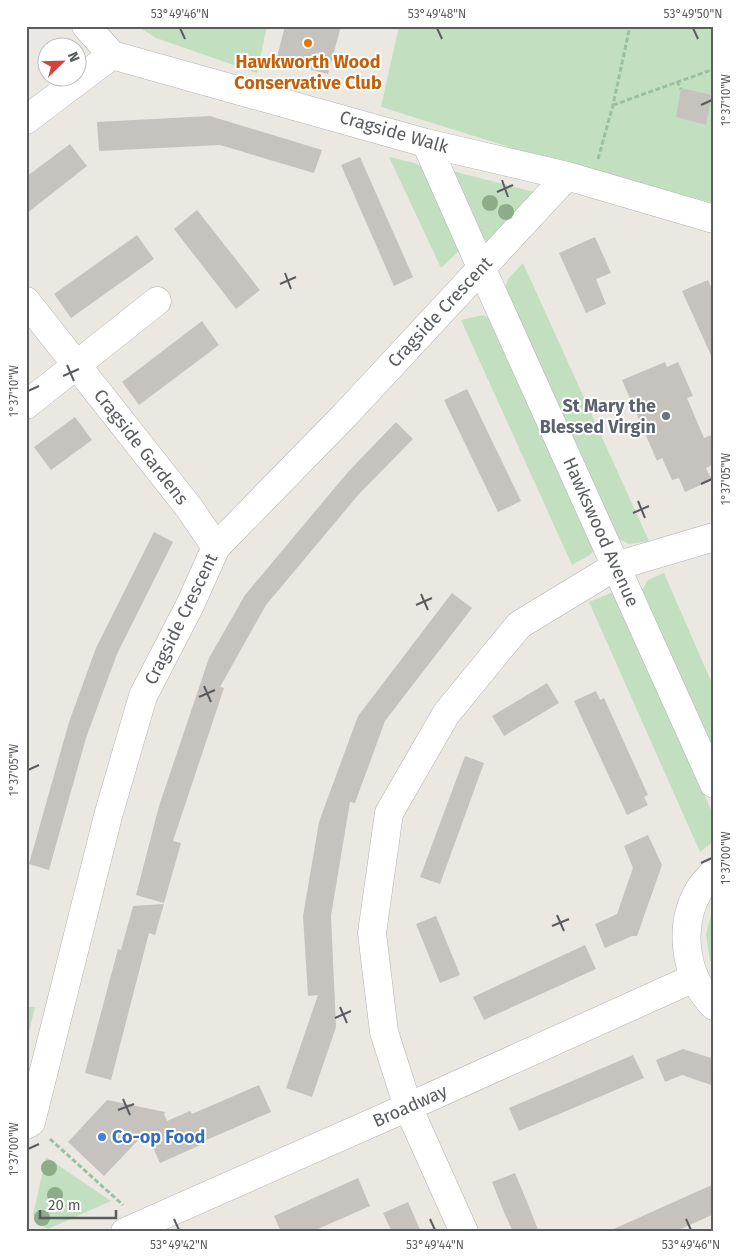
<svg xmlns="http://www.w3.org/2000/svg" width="740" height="1258" font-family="'Fira Sans',sans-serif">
  <rect width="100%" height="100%" fill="#ebe8e1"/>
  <!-- green -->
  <path fill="#c2e0c0" d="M137 26H267L257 73 156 38Z
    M399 26H714V203L576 168 381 107Z
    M389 157 415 163 427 170 461 249 441 268Z
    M452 171 539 193 488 242 482 238Z
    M523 263 649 541 629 544 619 539 505 289 508 279Z
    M483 315 491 319 596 548 590 555 572 565 461 320Z
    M664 573 714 688V754L642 590 648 580Z
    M611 593 619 599 714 817V841L700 852 589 602Z
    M714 904V961L710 962 706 934Z
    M26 1007H35L26 1044Z
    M46 1157 111 1201 48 1229 39 1224 33 1215Z"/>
  <!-- building -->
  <path fill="#c6c3be" d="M285 26H341L328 74 276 61Z
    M681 88 712 95 706 125 676 117Z
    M210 116 322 150 314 173 220 145 99 151 97 122Z
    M70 144 87 166 26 214V177Z
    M360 157 413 277 394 286 341 165Z
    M197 210 260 290 236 309 174 229Z
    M137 235 154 259 71 318 54 294Z
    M595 237 611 273 596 279 606 304 586 313 559 253Z
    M708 280 714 293V362L682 291Z
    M202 321 219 345 139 405 122 382Z
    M665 362 667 367 678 362 693 396 687 398 704 438 714 434V464L706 468 712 480 685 492 679 478 672 480 662 458 657 461 622 380Z
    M467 389 521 501 498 512 444 400Z
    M75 417 92 440 51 470 34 447Z
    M396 422 413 439 359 494 266 605 220 687 224 688 173 841 181 843 164 903 136 895 159 806 209 658 245 595 348 472Z
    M154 532 173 542 117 654 86 738 49 870 29 864 69 722 96 648Z
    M452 593 472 608 385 721 355 803 350 802 331 916 336 1027 312 1097 286 1088 318 995 308 996 303 916 319 822 358 716Z
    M547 683 559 703 504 736 492 716Z
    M596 691 600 700 604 698 648 795 644 797 648 805 627 815 574 701Z
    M465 756 484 763 440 884 420 877Z
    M648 835 662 865 637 936H632L605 948 595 924 617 914 633 868 624 846Z
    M164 904 155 935 149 933 111 1080 85 1073 118 949 121 950 133 906Z
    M436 916 460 975 440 983 416 924Z
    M585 945 596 969 484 1020 473 997Z
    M683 1049 714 1059V1086L682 1075 665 1082 656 1060Z
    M633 1055 644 1078 519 1131 509 1108Z
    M259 1085 271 1112 204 1141 205 1143 160 1163 146 1132 104 1176 68 1142 107 1100 165 1112 164 1114 167 1121 190 1111 192 1114Z
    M515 1173 527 1202 539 1232H513L504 1212 492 1182Z
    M358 1178 370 1206 311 1232H281L274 1216Z
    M714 1184V1214L674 1232H607Z
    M408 1202 421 1232H392L383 1213Z"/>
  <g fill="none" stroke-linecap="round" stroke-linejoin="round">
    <defs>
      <path id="minor" d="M86 26 112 55 426 143 567 176 714 219
        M26 120 112 55
        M426 143 481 267 714 784
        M26 301 190 509 216 547
        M26 405 157 301
        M714 872C709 878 703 883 699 890 678 926 684 976 714 1006
        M26 1125 31 1122 108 816 143 696 190 605 216 547 345 415 567 176
        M125 1232 408 1107 694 978
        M464 1232 408 1107 384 1032 372 933 389 813 446 714 519 625 616 566 714 537"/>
    </defs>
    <!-- minor casing -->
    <use href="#minor" stroke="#afb2b5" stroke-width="29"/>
    <!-- path -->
    <path stroke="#9ac0a3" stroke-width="3" stroke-dasharray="5 2.5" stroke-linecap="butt" d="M677 81 681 89
      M613 105 714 69
      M598 159 613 105 630 26
      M50 1139 123 1205"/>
    <!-- minor -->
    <use href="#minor" stroke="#fff" stroke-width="28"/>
  </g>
  <!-- trees -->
  <g fill="#8cad87">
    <circle cx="490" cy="203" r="8"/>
    <circle cx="506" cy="212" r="8"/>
    <circle cx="49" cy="1168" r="8"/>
    <circle cx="55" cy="1195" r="8"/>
    <circle cx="42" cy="1218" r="8"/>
  </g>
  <!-- ticks -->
  <path fill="none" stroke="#5a5d60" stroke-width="2" d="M180 28 185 39M437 28 442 39M693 28 698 39M701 105 712 100M502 180 508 197M497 192 513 185M285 273 291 289M280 284 296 277M67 365 74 381M63 376 79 369M28 391 39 386M701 484 712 479M638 501 645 518M633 513 649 506M421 594 428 610M416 605 432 598M204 686 211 702M199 697 215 690M28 770 39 765M701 863 712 858M557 915 564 931M552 926 569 919M340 1007 347 1023M335 1018 351 1011M123 1099 130 1115M118 1110 134 1104M28 1149 39 1144M174 1219 179 1230M430 1219 435 1230M686 1219 691 1230"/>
  <!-- markers -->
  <circle fill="#e8710a" stroke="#fff" stroke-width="2" cx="308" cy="43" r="5"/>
  <circle fill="#6b7280" stroke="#fff" stroke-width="2" cx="666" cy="416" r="5"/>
  <circle fill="#3f7fe0" stroke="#fff" stroke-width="2" cx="102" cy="1137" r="5"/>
  <g text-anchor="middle" stroke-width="4" stroke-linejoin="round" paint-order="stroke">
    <!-- food labels -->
    <g font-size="18" font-weight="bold" fill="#c56008" stroke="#fff">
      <text x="308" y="68">Hawkworth Wood<tspan x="308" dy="21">Conservative Club</tspan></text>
    </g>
    <!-- street labels -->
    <g font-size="18" fill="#5a5d60" stroke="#fff">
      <text transform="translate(394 132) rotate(16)" y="6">Cragside Walk</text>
      <text transform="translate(440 312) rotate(-47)" y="6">Cragside Crescent</text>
      <text transform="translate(141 447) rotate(52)" y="6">Cragside Gardens</text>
      <text transform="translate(601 532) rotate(66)" y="6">Hawkswood Avenue</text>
      <text transform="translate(181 619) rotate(-64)" y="6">Cragside Crescent</text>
      <text transform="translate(410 1106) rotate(-24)" y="6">Broadway</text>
    </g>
    <!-- worship labels -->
    <g font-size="18" font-weight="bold" fill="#5b616d" stroke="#fff" text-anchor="end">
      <text x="656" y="412">St Mary the<tspan x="656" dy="21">Blessed Virgin</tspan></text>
    </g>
    <!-- shop labels -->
    <g font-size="18" font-weight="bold" fill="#366cbe" stroke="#fff" text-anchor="start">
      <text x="112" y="1143">Co-op Food</text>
    </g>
  </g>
  <!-- border -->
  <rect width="740" height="1258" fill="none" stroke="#ffffff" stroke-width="55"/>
  <!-- north arrow -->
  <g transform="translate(62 62) rotate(67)"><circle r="24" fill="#ffffff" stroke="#bdbebf"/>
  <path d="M0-4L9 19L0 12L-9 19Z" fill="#d3423f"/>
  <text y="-8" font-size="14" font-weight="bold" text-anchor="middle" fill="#5a5d60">N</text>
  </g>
  <!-- scale -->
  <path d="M40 1210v8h76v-8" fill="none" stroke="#5a5d60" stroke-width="2.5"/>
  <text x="48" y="1210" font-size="15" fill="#5a5d60" stroke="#ffffff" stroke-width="4" paint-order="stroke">20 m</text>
  <rect x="28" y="28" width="684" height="1202" fill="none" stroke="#5a5d60" stroke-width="2"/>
  <g font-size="12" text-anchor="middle" fill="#5a5d60">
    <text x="180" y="18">53°49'46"N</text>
    <text x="437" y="18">53°49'48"N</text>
    <text x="693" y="18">53°49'50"N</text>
    <text transform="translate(726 100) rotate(-90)" y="4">1°37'10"W</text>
    <text transform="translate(14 391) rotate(-90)" y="4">1°37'10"W</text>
    <text transform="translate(726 479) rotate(-90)" y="4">1°37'05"W</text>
    <text transform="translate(14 770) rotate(-90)" y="4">1°37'05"W</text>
    <text transform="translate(726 858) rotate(-90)" y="4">1°37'00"W</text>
    <text transform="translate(14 1149) rotate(-90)" y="4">1°37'00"W</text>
    <text x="179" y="1249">53°49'42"N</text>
    <text x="435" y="1249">53°49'44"N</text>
    <text x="691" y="1249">53°49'46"N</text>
  </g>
</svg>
